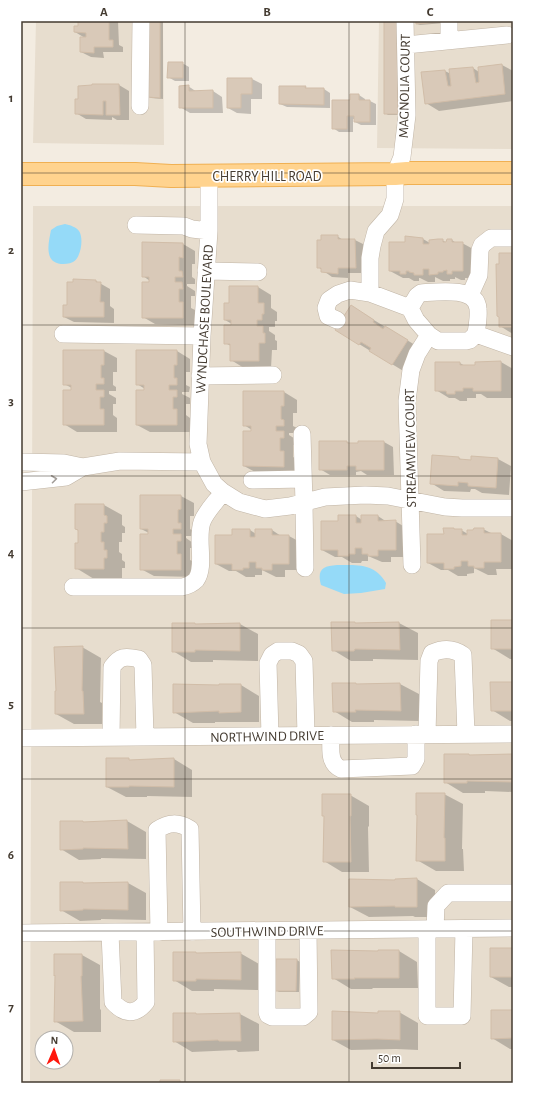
<svg xmlns="http://www.w3.org/2000/svg" width="534" height="1104" font-family="'Alegreya Sans',sans-serif">
  <rect width="100%" height="100%" fill="#f3ece1"/>
  <!-- residential -->
  <path fill="#e7ddce" fill-rule="evenodd" d="M36 21H163L164 145 33 143Z
    M379 21H513V149L377 148Z
    M33 206H513V1083H30ZM42 1038H66V1062H42Z"/>
  <!-- water -->
  <path fill="#95daf8" d="M65 224C70 225 76 227 79 231 84 238 81 258 73 262 69 264 64 264 61 264 43 262 49 241 51 230L57 226Z
    M337 565C357 565 375 563 386 583L385 589 361 593 344 594 321 585C317 570 322 566 337 565Z"/>
  <!-- shadow -->
  <path fill="#0003" d="M79 21H118L119 45 123 47V52H103L104 58 91 57 81 52 85 38 75 32 79 27Z
    M148 21H163V99L151 98 148 96Z
    M385 21H400V115H388L385 113Z
    M417 21H444V23L420 25 417 24Z
    M182 63 189 67V81H175L168 77Z
    M502 65 513 71V101L439 111 426 103 422 73 445 71 451 74 473 68 479 72Z
    M228 79H252L262 84V99H251V114L237 113 228 108Z
    M93 85H119L129 91V120H117L112 117V120L86 119 76 113 79 100 93 86Z
    M188 86 197 92 213 91 222 97 223 113H190L180 107Z
    M305 87 309 89H324L330 93V108L287 107 280 104Z
    M359 95 365 99V101H370L376 104V125H361L355 122V119H353V132H339L333 128Z
    M337 236 343 240H355L365 245V273H348V278L332 277 318 267Z
    M406 237 423 239 430 243 442 240 447 243 452 240 456 243H462L475 250V278H465V280H461L455 277V279H450V281H443L435 277V282H428L420 278H419V281H414L409 278H403L390 271 406 243Z
    M183 244 195 251V264H192V277L195 279V284H187V286L195 291V296H191V308L195 310V325L155 324 143 317 150 283V281L143 276Z
    M513 254V334L500 326Z
    M96 281 110 289V306L114 309V323L74 322 64 317 68 306Z
    M230 287H258L271 295V308L277 312V321H275V327H269V331L275 335V340L277 341V350H272L271 368H244L231 360V346L225 343 232 326V324L225 320 230 304Z
    M364 314 420 348 405 372 359 344Z
    M104 351 117 358V372H113V385L116 387V391H109V394L116 398V404H113V415L117 418V432H77L64 424 72 391V388L64 384Z
    M177 351 190 359V372H186V385L190 387 189 392H182V394L190 398V404H186V415L190 418V432H150L137 425 145 391V389L137 384Z
    M501 362 513 369V398H487L481 394H476V398H467V401H460L455 398H449L436 390V363H460L465 366H476Z
    M244 392H284L297 400V413H293V426L297 428V433H289V435L297 440V445H293V457L297 459V473H257L244 466 252 432V430L244 425Z
    M347 442 351 444 384 442 393 447 394 475H367L361 471 356 472V475H330L320 469Z
    M433 456 459 458 464 461H472L498 459 511 466 509 495 482 493 475 489H471L470 492 444 491 431 483Z
    M181 496 194 503V516H190V529L193 531V536H186V538L193 543V548H190V560L194 562V577L154 576 141 569 149 535V533L141 529Z
    M104 505 122 515V525L125 527V533H122V542H119V552L122 554V560L125 562V568H122V579H94L76 568 79 531 76 529Z
    M339 516H356L362 520V516H378L387 522 395 521 408 529V557H391V562H382L368 556V561H362L361 563H352L342 557H335L322 550 339 522Z
    M444 529H454L461 530 468 534 483 529 493 534H501L513 541V569H496L497 575H488L474 568V573L467 574V576H458L448 570H441L428 563 445 535Z
    M250 530 256 534 272 530 281 536H289L302 543V570H285V577H276L262 570V575H255V577H246L236 571H229L216 564 233 536Z
    M513 622V659H510L492 648Z
    M379 623H399L418 633V660L373 659V661H351L333 650 379 624Z
    M240 624 258 634V661L213 660V662H191L173 651 219 625Z
    M82 647 101 658 100 702 102 703V724H74L56 714Z
    M513 683V721H510L492 710Z
    M400 684 419 694V721L374 720V722H352L334 711 357 685Z
    M241 685 259 696V722H215V723H193L174 712Z
    M512 755 513 756V792L485 791V793H463L445 782 491 756Z
    M174 759 192 770V797L147 796V797H126L107 787V760L154 761Z
    M444 794 463 804 462 849H463L464 871H436L417 860Z
    M350 795 369 806V826L368 827 369 872H342L324 861Z
    M127 821 146 832V859L101 858V859L79 860 61 849 107 823V822Z
    M417 879 435 890V917H415L413 916 369 917 350 907 396 881Z
    M128 883 146 893V920L101 919V920L80 921 61 910 107 884Z
    M513 950V987H509L491 977Z
    M379 951H399L417 962 418 988H372L373 989H351L333 978Z
    M240 953 259 964V990L214 989V991H192L174 980Z
    M82 955 100 965V1009L101 1010V1032H74L55 1021 56 976 55 975Z
    M297 960 300 962 299 992H279L276 990Z
    M513 1011V1049H510L492 1038Z
    M399 1012 418 1023V1050L396 1049 351 1050 333 1040 379 1014Z
    M240 1014 259 1024V1051L238 1052 236 1050 192 1052 174 1041 198 1015Z"/>
  <!-- building -->
  <path fill="#d9c9b8" stroke="#d1bda8" d="M78 21H109V40H113V47H94V53L80 52V37H86V33L74 32V26H78Z
    M147 21H160V98L147 97Z
    M384 21H397L398 114H384Z
    M416 21H441V22L416 24Z
    M168 62H183V78H167Z
    M502 64 505 94 425 104 421 72 445 70 448 86H451L449 69 473 67 476 83 479 82 478 67Z
    M227 78H252V94H241V108H227Z
    M92 84H119L120 115H106V101H103V115L75 114V99H78V86L92 85Z
    M189 85V91L213 90V108H179V86Z
    M279 86H306L305 88H324V105L279 104Z
    M350 94H359V100H370V122H354V116H347V129H332V100H350Z
    M321 235H338V239H355L356 268H338V274L321 272V268H317V240H321Z
    M405 236 423 238V244H429V240L438 239H443V242H446L447 239H452V242H463V271H452V274H447V270L443 271V272H438V274L429 275V269H423V275H414V273L409 272V271H406V274H400V271H389V242H405Z
    M142 242 183 243V258L179 257V271H182L183 277H175V282H182L183 289H179V302H183V318H142V282H149V277H142Z
    M499 253H513V327H499V317L497 316 496 264H499Z
    M73 279 96 280V282H101L100 302H104V317H63V305H67V282H73Z
    M229 286H258V303H264V314H262V320H257V326H263V333H265V343H259V361H230V344H224V325H231V320H224V303H229Z
    M351 305 374 320 373 322 383 329 385 326 408 340 392 365 369 351 371 348 361 342 359 345 335 330Z
    M63 350H104V365H101V378H104V384H96V390H104V397H100V409H104V425H63V390H71V385H63Z
    M136 350H177V365H174V378H177V385H169V390H177V397H173V409H177V425H136V390H144V385H136Z
    M501 361V391H473V388H463V391H455V394H447L446 391H435V362H460V365H475V362Z
    M243 391H284V406H281V419L284 420V426H276V431H284V438H280V451H284V467L243 466V431H251V426H243Z
    M319 441H347V443H358V441H384V470H356V466H347V470H319Z
    M432 455 459 457V459L471 460V456L498 458 496 488 468 486V483L458 482V486L430 484Z
    M140 495H181V509L178 510V523H181V529H173V534H181V541H177V554H181V570H140V534H148V529H140Z
    M75 504H104V515L107 516V523H104V532H101V542H104V550H107V558H104V569H75V543H78V530L75 529Z
    M338 515H356V523H361V515H378V521L396 520V550H378V556H368V554H362V548H355V554H349V556H338V550H321V521H338Z
    M443 528H454V529H462V535H467V530H473L474 528H484V533H501V562H484V568H474V566H468V561H461V566L454 567V569H444V563H427V534H444Z
    M232 529H250V537H255V529H272V535H289V564H272V570H262V568H256V562H249V568H243V570H232V564H215V535H232Z
    M491 620H513V649H491Z
    M331 622H355V623L399 622 400 650 355 649 354 651H332Z
    M172 623H195V624L240 623V651L195 650V652H172Z
    M83 646 82 691H83L84 714H55V691H56L54 647Z
    M490 682H513V711H491Z
    M332 683H356V684L400 683 401 711 355 710 356 712H333Z
    M173 684 219 685V684H241V712L219 713V711L173 713Z
    M444 754H469V755L512 754V782L467 781V783H444Z
    M106 758H129V760L174 758V787L129 786V787H106Z
    M416 793H445L444 838H445V861H416L417 815H416Z
    M322 794H351V816H350L351 862H323L324 816H322Z
    M127 820 128 849 83 848V849L60 850V821H83V822Z
    M417 878V907H395V906L349 907V879L395 880V879Z
    M60 882H83V883L128 882V910L83 909V910L60 911Z
    M490 948H513V977H490Z
    M331 950 378 951V950H399V978H354L355 979H332Z
    M173 952H196V953L241 952V980L196 979V981H173Z
    M54 954H82V976H81L83 1021 54 1022 55 975 54 976Z
    M276 959H297L296 991H275Z
    M491 1010H513V1038L491 1039Z
    M332 1011 378 1013V1011H400V1040L377 1039 332 1040Z
    M173 1013H196V1014L240 1013 241 1041H219L218 1040 173 1042Z
    M160 1080H180V1083H160Z"/>
  <g fill="none" stroke-linecap="round" stroke-linejoin="round">
    <defs>
      <path id="minor" d="M405 21 407 115 402 157 395 174V199L390 215 376 231 372 246 370 258V293L410 308 417 296 421 293C436 292 477 286 478 309 479 317 477 326 476 334L470 340 466 341H438L429 335 417 354 411 370 407 401 412 565
        M449 21V41
        M406 45 507 35
        M140 106 141 21
        M209 176V231L202 336 198 444 202 462 214 484 223 492 239 502 265 509 290 506 325 497 365 495 388 496 445 507 462 508H513
        M136 225 184 226 192 229 209 231
        M206 271 258 272
        M470 295 479 275 480 250 482 245 491 238H513
        M410 308 416 320 429 335
        M337 320 328 316 326 308 329 300 338 294 350 290 370 293
        M63 334 202 336
        M476 334 513 347
        M200 376 273 375
        M302 434 304 503 305 568
        M21 462 64 463 83 467
        M252 480 303 479
        M21 482 66 477 83 467 120 461 202 462
        M73 587H182C187 586 192 584 196 580 206 567 196 539 202 522 206 511 216 502 223 492
        M427 734 429 661 432 653C443 648 453 648 463 655L466 734
        M331 735C331 748 328 763 341 769L412 766 416 759V734
        M270 736 268 663 272 655 278 651H292L299 654 304 661 306 735
        M111 737 112 667C120 656 125 656 139 659L143 665 145 737
        M21 738 513 734
        M427 929V1016H462L464 929
        M435 929 436 906 448 893H513
        M267 931V1012L268 1015 272 1017H303L309 1012 308 931
        M159 932 157 830C169 822 178 822 190 829L192 932
        M21 933 513 928
        M110 933 113 1002C124 1014 135 1016 146 1002L145 932"/>
      <path id="major" d="M21 174H135L171 176 395 174 407 173H513"/>
    </defs>
    <!-- minor casing -->
    <use href="#minor" stroke="#c1b5a6" stroke-width="18"/>
    <!-- major casing -->
    <use href="#major" stroke="#f0b052" stroke-width="24"/>
    <!-- minor -->
    <use href="#minor" stroke="#fff" stroke-width="17"/>
    <!-- major -->
    <use href="#major" stroke="#ffd38e" stroke-width="22"/>
  </g>
  <!-- one-way arrows -->
  <defs><path id="oneway-chevron" d="M-2-3.5L2.5 0L-2 3.5" fill="none" stroke-width="1.6" stroke-linecap="round" stroke-linejoin="round"/></defs>
  <use stroke="#a29d98" href="#oneway-chevron" transform="translate(54 479) rotate(-7)"/>
  <!-- grid -->
  <path fill="none" stroke="#443b31" stroke-width="1" stroke-opacity="0.55" d="M185 21V1083M349 21V1083M21 173H513M21 325H513M21 476H513M21 628H513M21 779H513M21 931H513"/>
  <g text-anchor="middle" stroke-width="3.5" stroke-linejoin="round" paint-order="stroke">
    <!-- street labels -->
    <g font-size="14" fill="#443b31" stroke="#fff">
      <text transform="translate(404 86) rotate(-89)" y="5">MAGNOLIA COURT</text>
      <text x="267" y="181">CHERRY HILL ROAD</text>
      <text transform="translate(204 319) rotate(-87)" y="5">WYNDCHASE BOULEVARD</text>
      <text transform="translate(410 448) rotate(-91)" y="5">STREAMVIEW COURT</text>
      <text transform="translate(267 736) rotate(-1)" y="5">NORTHWIND DRIVE</text>
      <text transform="translate(267 931) rotate(-1)" y="5">SOUTHWIND DRIVE</text>
    </g>
  </g>
  <!-- border -->
  <rect width="534" height="1104" fill="none" stroke="#ffffff" stroke-width="44"/>
  <!-- north arrow -->
  <g transform="translate(54 1050) rotate(2)"><circle r="19" fill="#ffffff" stroke="#b4b1ad"/>
  <path d="M0-3L7 15L0 10L-7 15Z" fill="#ff170c"/>
  <text y="-6" font-size="11" font-weight="bold" text-anchor="middle" fill="#443b31">N</text>
  </g>
  <!-- scale -->
  <path d="M372 1062v6h88v-6" fill="none" stroke="#443b31" stroke-width="2"/>
  <text x="378" y="1062" font-size="12" fill="#443b31" stroke="#ffffff" stroke-width="3" paint-order="stroke">50 m</text>
  <rect x="22" y="22" width="490" height="1060" fill="none" stroke="#443b31" stroke-width="1.5"/>
  <g font-size="13" text-anchor="middle" font-weight="bold" fill="#443b31">
    <text x="104" y="16">A</text>
    <text x="267" y="16">B</text>
    <text x="430" y="16">C</text>
    <text x="11" y="102">1</text>
    <text x="11" y="254">2</text>
    <text x="11" y="405">3</text>
    <text x="11" y="557">4</text>
    <text x="11" y="708">5</text>
    <text x="11" y="859">6</text>
    <text x="11" y="1011">7</text>
  </g>
</svg>
